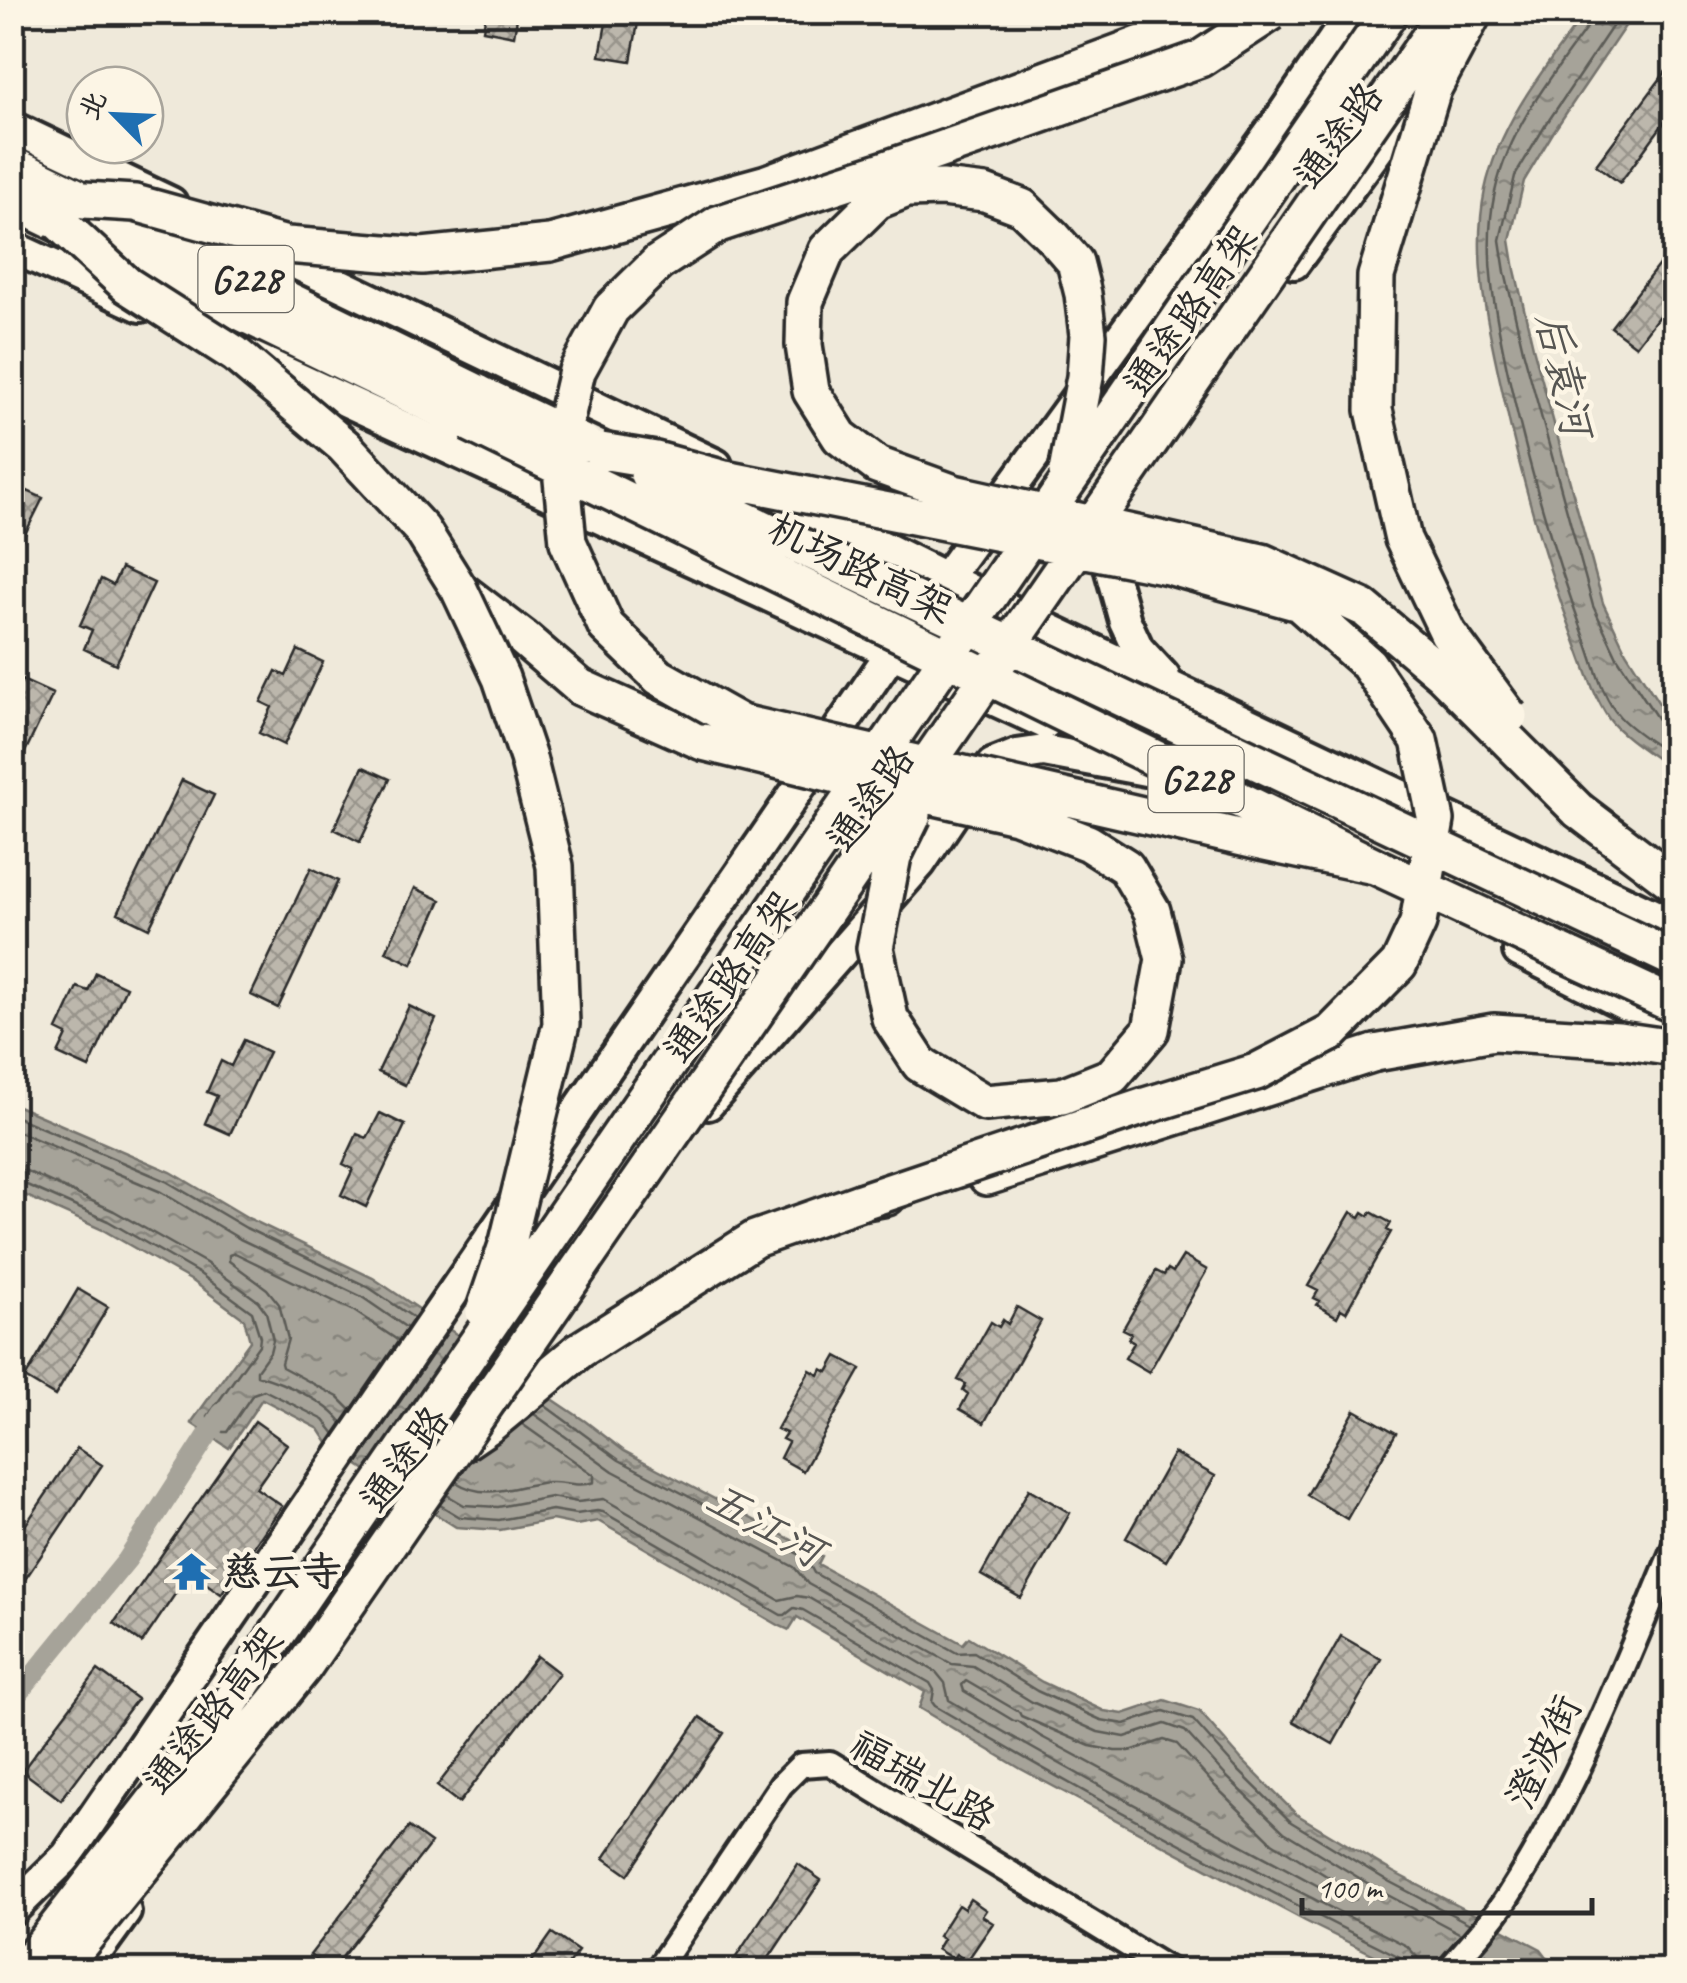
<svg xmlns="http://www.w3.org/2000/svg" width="1687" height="1983" font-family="Caveat,'LXGW WenKai TC',sans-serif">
  <defs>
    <pattern id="water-ripples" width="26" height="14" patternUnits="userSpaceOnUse" patternTransform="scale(2.5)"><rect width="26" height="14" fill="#a6a399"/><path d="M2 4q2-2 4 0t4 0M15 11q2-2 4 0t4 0" fill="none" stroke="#87857d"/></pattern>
    <pattern id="building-cross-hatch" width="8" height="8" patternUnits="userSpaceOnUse" patternTransform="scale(2.5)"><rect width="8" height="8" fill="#bcb7ac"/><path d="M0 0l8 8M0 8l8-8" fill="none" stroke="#99958c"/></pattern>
  </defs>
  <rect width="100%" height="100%" fill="#efe9da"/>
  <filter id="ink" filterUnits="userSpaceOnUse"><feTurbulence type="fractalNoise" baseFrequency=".01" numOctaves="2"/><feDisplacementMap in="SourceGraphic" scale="20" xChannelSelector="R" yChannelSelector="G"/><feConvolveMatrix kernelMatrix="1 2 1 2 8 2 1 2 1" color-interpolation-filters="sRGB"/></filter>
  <g filter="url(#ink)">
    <!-- water -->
    <path fill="url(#water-ripples)" stroke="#75736d" stroke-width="2.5" d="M1586 12 1634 13 1554 131 1524 181 1510 240 1515 270 1533 347 1603 603 1626 652 1667 716 1674 722V771C1657 758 1620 735 1609 719 1592 694 1584 663 1573 635 1543 556 1521 476 1503 394 1488 327 1471 258 1485 190 1499 123 1546 66 1586 12Z
      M13 1104 171 1172 250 1219 373 1278 585 1421 624 1451 822 1556 818 1564 963 1644 969 1637 1042 1682 1104 1711 1123 1714 1165 1700 1199 1711 1242 1760 1296 1814 1393 1872 1541 1949 1557 1970H1405L1305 1921 1021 1769 919 1708 925 1692 797 1617 789 1630 780 1626 598 1521 576 1525 552 1520 500 1530 456 1527 355 1463 328 1443 319 1429 262 1399 229 1448 191 1423 250 1341 244 1319 194 1282 103 1230 13 1190Z"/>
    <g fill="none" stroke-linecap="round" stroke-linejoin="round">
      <!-- shore -->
      <path stroke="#5c5b57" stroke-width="2.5" d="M1593 12 1591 22C1553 74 1509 128 1495 192 1481 257 1497 323 1511 387 1531 474 1555 558 1586 641 1595 665 1602 698 1620 717 1635 733 1657 745 1674 758
        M1622 12 1545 126 1515 176 1500 240 1505 272 1523 350 1593 606 1617 657 1659 721 1666 728 1674 729
        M12 1115 166 1181 246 1228 368 1287 414 1318
        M12 1129 161 1192 240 1239 362 1297 407 1328
        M12 1169 24 1170 114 1211 206 1263 258 1301 266 1312 273 1340 270 1352 257 1370V1375C282 1382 327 1401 342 1423
        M12 1181 20 1182 108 1221 200 1274 252 1312 260 1337 259 1345 208 1416 209 1423 223 1432H227L253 1394 264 1390 324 1420 335 1434
        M544 1405 619 1460 806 1558 814 1573 957 1653 974 1652 1037 1691 1101 1720 1125 1724 1164 1711 1193 1720 1235 1767 1291 1822 1388 1881 1470 1924
        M351 1410 338 1397 282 1367 281 1363 288 1339 279 1304 267 1289 229 1261V1255L235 1253 354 1311 399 1341
        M534 1414 613 1471 794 1567 808 1584 952 1664 973 1666 1032 1702 1098 1732 1125 1737 1165 1724 1185 1731 1226 1776 1284 1832 1382 1892 1461 1934
        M456 1482C487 1502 515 1485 548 1482 565 1481 578 1488 594 1482V1475L522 1424
        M447 1495 464 1505 498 1507 551 1497 577 1502 604 1499 779 1600 797 1596 809 1598 936 1672 945 1683 949 1700C1098 1788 1252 1869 1407 1946L1417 1957 1419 1970
        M440 1505 460 1517 499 1520 552 1510 576 1514 597 1511 603 1512 781 1615H785L794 1608 803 1610 930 1683 934 1690 932 1702 935 1706C1087 1796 1243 1879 1400 1957L1405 1962 1407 1970
        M966 1681 1019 1712 1021 1716 1090 1746 1115 1751H1130L1164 1740 1177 1744 1215 1786 1272 1842 1354 1893 1356 1899 1350 1901 1322 1888 1040 1736 1018 1721H1014L964 1691 962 1685Z"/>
      <!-- canal -->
      <path stroke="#a6a399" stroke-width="20" d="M12 1701 127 1560 222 1413"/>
    </g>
    <!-- building -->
    <path fill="url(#building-cross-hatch)" stroke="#2b2b2b" stroke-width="2.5" d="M486 12H518L514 36 483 30Z
      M608 12H640L631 61 600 56Z
      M725 12H758L756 22 724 17Z
      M1667 70 1674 75V109L1620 183 1596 165Z
      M1674 245V296L1636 346 1611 327Z
      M12 484 43 498 20 544 12 540Z
      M121 568 154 583 116 664 84 649 92 630 80 625 101 579 113 585Z
      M298 650 323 662 284 745 259 733 272 707 261 702 276 671 286 676Z
      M22 680 53 694 12 779V700Z
      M363 767 390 779 360 842 334 829Z
      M182 780 214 795 149 928 118 913Z
      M311 868 338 881 278 1008 251 995Z
      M415 888 441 900 412 964 386 952Z
      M96 973 126 987 89 1068 58 1054 67 1035 57 1030 77 987 88 991Z
      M409 1006 436 1019 405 1085 378 1072Z
      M244 1040 269 1052 230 1134 205 1123 217 1096 207 1092 221 1061 231 1066Z
      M380 1113 405 1125 366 1207 341 1195 353 1169 343 1164 357 1134 367 1138Z
      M1351 1212 1360 1217 1363 1212 1369 1216 1371 1212 1391 1223 1387 1230 1391 1232 1346 1312 1341 1309 1337 1317 1317 1305 1320 1301 1314 1298 1318 1291 1308 1286Z
      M1183 1256 1207 1270 1149 1372 1125 1358 1134 1343 1128 1339 1131 1333 1123 1329 1156 1271 1164 1275 1168 1269 1173 1272Z
      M78 1289 108 1307 55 1396 25 1378Z
      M1017 1307 1041 1321 984 1423 960 1409 968 1394 963 1390 966 1384 958 1380 991 1322 999 1327 1003 1320 1008 1324Z
      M837 1356 861 1369 803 1471 780 1458 788 1442 782 1439 786 1433 777 1429 810 1370 819 1375 822 1369 828 1372Z
      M1355 1410 1396 1433 1347 1519 1307 1495Z
      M255 1421 287 1444 256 1488 282 1506 221 1594 190 1572 142 1643 114 1623Z
      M77 1448 102 1465 26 1578 12 1569V1545Z
      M1174 1453 1215 1476 1166 1561 1126 1538Z
      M1029 1489 1070 1513 1021 1598 981 1575Z
      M1341 1636 1381 1659 1333 1744 1293 1721Z
      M537 1656 559 1673 459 1803 437 1786Z
      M98 1670 137 1699 61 1800 22 1771Z
      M700 1717 724 1733 628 1875 604 1858Z
      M409 1827 431 1843 332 1970H329L310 1955Z
      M798 1864 821 1880 761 1970H757L736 1957Z
      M970 1899 986 1910 982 1916 993 1923 967 1961 956 1954 953 1959 937 1949 943 1939 938 1936 958 1905 964 1909Z
      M552 1933 578 1951 564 1970H526Z"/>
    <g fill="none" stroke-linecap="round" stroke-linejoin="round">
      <defs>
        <path id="minor" d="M657 1970 781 1785 801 1765 830 1763 1169 1970
          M1448 1970C1469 1945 1493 1921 1510 1893 1579 1785 1625 1664 1674 1547"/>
        <path id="major" d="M12 127 171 203
          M12 247 141 306
          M262 247 716 465
          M1294 263 1432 75
          M247 355 1045 723
          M784 498 1040 625 1674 925
          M1115 533 1111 571 1125 621 1138 649 1164 677
          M1519 951 1674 1029
          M708 1104 920 863 953 814 992 765 1017 755 1044 751 1146 770
          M12 1910 67 1856 892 652 1282 116 1353 12
          M83 1970 125 1912"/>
        <path id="highway" d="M12 165 480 394
          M12 201 469 423
          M550 243 767 183 1228 12
          M459 589 523 638 580 687 703 742
          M1578 810 1674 883
          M987 1177 1375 1053
          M461 1444 489 1425 580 1350 755 1239 860 1202 887 1197"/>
      </defs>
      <!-- minor casing -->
      <use href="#minor" stroke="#2b2b2b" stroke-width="30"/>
      <!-- major casing -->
      <use href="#major" stroke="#2b2b2b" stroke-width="38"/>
      <!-- highway casing -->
      <use href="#highway" stroke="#2b2b2b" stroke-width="42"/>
      <!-- minor -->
      <use href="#minor" stroke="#fcf5e5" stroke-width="22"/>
      <!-- major -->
      <use href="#major" stroke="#fcf5e5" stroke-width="30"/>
      <!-- highway -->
      <use href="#highway" stroke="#fcf5e5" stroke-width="35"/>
      <defs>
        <path id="highway-bridge" d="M1272 12 1200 59 886 169 718 224 658 263 611 309 577 371 559 448 568 542 606 626 659 677 741 723 1260 842 1375 866
          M1474 12 1433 89 1376 276 1374 410 1403 539 1448 633 1509 716
          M84 200 135 203 287 245 422 256 550 243
          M59 222 127 285 235 354 344 446 422 530 459 589 501 678 528 758 555 866 561 1024 508 1242 484 1312
          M480 394 583 443
          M469 423 1375 866 1674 1005
          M601 451 656 460 725 479 1168 566 1299 603 1368 664 1419 740 1436 820 1418 923 1399 964 1331 1033 1256 1072 1145 1106 860 1202
          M1067 472 1085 377 1088 335 1083 294 1075 262 1053 237 1022 207 985 193 942 188 907 189 877 201 827 250 805 302 804 345 811 391 840 437 877 465 954 493 1262 562 1364 608 1442 674 1578 810
          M648 474 1674 959
          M703 742 837 775 1016 815 1088 843 1126 867 1152 911 1164 959 1151 1030 1112 1076 1062 1096 985 1103 920 1064 890 1018 875 948 893 856 913 815
          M1375 1053 1494 1032 1619 1040 1674 1048
          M17 1970 35 1955 223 1713 1390 12
          M59 1970 303 1668 1447 12"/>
      </defs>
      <!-- highway-bridge casing -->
      <use href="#highway-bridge" stroke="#2b2b2b" stroke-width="42" stroke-linecap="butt"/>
      <!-- highway-bridge -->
      <use href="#highway-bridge" stroke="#fcf5e5" stroke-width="35"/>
    </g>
  </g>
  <!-- icons -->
  <defs>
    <symbol id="temple-bare" viewBox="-9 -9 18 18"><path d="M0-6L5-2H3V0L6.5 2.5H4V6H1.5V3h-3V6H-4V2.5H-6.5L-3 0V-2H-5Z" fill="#1f6fb2" stroke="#fcf5e5" stroke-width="2.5" paint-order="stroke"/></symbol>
  </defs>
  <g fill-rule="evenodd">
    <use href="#temple-bare" x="164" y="1544" width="55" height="55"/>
  </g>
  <g text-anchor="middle" stroke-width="9" stroke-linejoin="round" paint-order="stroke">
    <!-- shield labels -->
    <g fill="#fcf5e5" stroke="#6a6863" stroke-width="2.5">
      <rect x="198.5" y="246" width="95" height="66" rx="8"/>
      <rect x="1148.5" y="746" width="95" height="66" rx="8"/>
    </g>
    <g font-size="38" font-weight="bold" fill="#2b2b2b">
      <text x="246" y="292">G228</text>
      <text x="1196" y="792">G228</text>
    </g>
    <!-- street labels -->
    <g font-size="40" fill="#2b2b2b" stroke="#fcf5e5">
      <text transform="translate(1338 135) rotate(-54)" y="14">通途路</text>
      <text transform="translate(1190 310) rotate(-55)" y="14">通途路高架</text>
      <text transform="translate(861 568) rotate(26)" y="14">机场路高架</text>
      <text transform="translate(870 798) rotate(-55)" y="14">通途路</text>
      <text transform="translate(730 976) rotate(-55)" y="14">通途路高架</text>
      <text transform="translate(404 1459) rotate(-54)" y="14">通途路</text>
      <text transform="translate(213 1710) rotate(-52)" y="14">通途路高架</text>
      <text transform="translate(1543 1751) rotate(-64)" y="14">澄波街</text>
      <text transform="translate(923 1780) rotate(30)" y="14">福瑞北路</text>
    </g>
    <!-- poi labels -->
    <g font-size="40" font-weight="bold" fill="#2b2b2b" stroke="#fcf5e5" text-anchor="start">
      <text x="222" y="1585">慈云寺</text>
    </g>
    <!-- water labels -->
    <g font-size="42" font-style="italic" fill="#565552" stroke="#fcf5e5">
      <text transform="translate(1565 374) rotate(77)" y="15">后袁河</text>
      <text transform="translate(766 1524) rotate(29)" y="15">五江河</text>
    </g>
  </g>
  <!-- margin -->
  <rect width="1687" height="1983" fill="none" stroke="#fcf5e5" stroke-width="50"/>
  <rect x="25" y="25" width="1637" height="1933" fill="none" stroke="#2b2b2b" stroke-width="4" filter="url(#ink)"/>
  <!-- north arrow -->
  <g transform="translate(115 115) rotate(294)"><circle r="48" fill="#fcf5e5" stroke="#a8a49b" stroke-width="2.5"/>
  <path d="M0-8L18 38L0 25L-18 38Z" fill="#1f6fb2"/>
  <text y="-15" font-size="28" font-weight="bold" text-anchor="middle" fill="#2b2b2b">北</text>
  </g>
  <!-- scale -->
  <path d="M1302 1898v15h290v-15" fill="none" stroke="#2b2b2b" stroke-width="5"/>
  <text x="1317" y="1898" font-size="30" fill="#2b2b2b" stroke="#fcf5e5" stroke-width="8" paint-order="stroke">100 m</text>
</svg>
